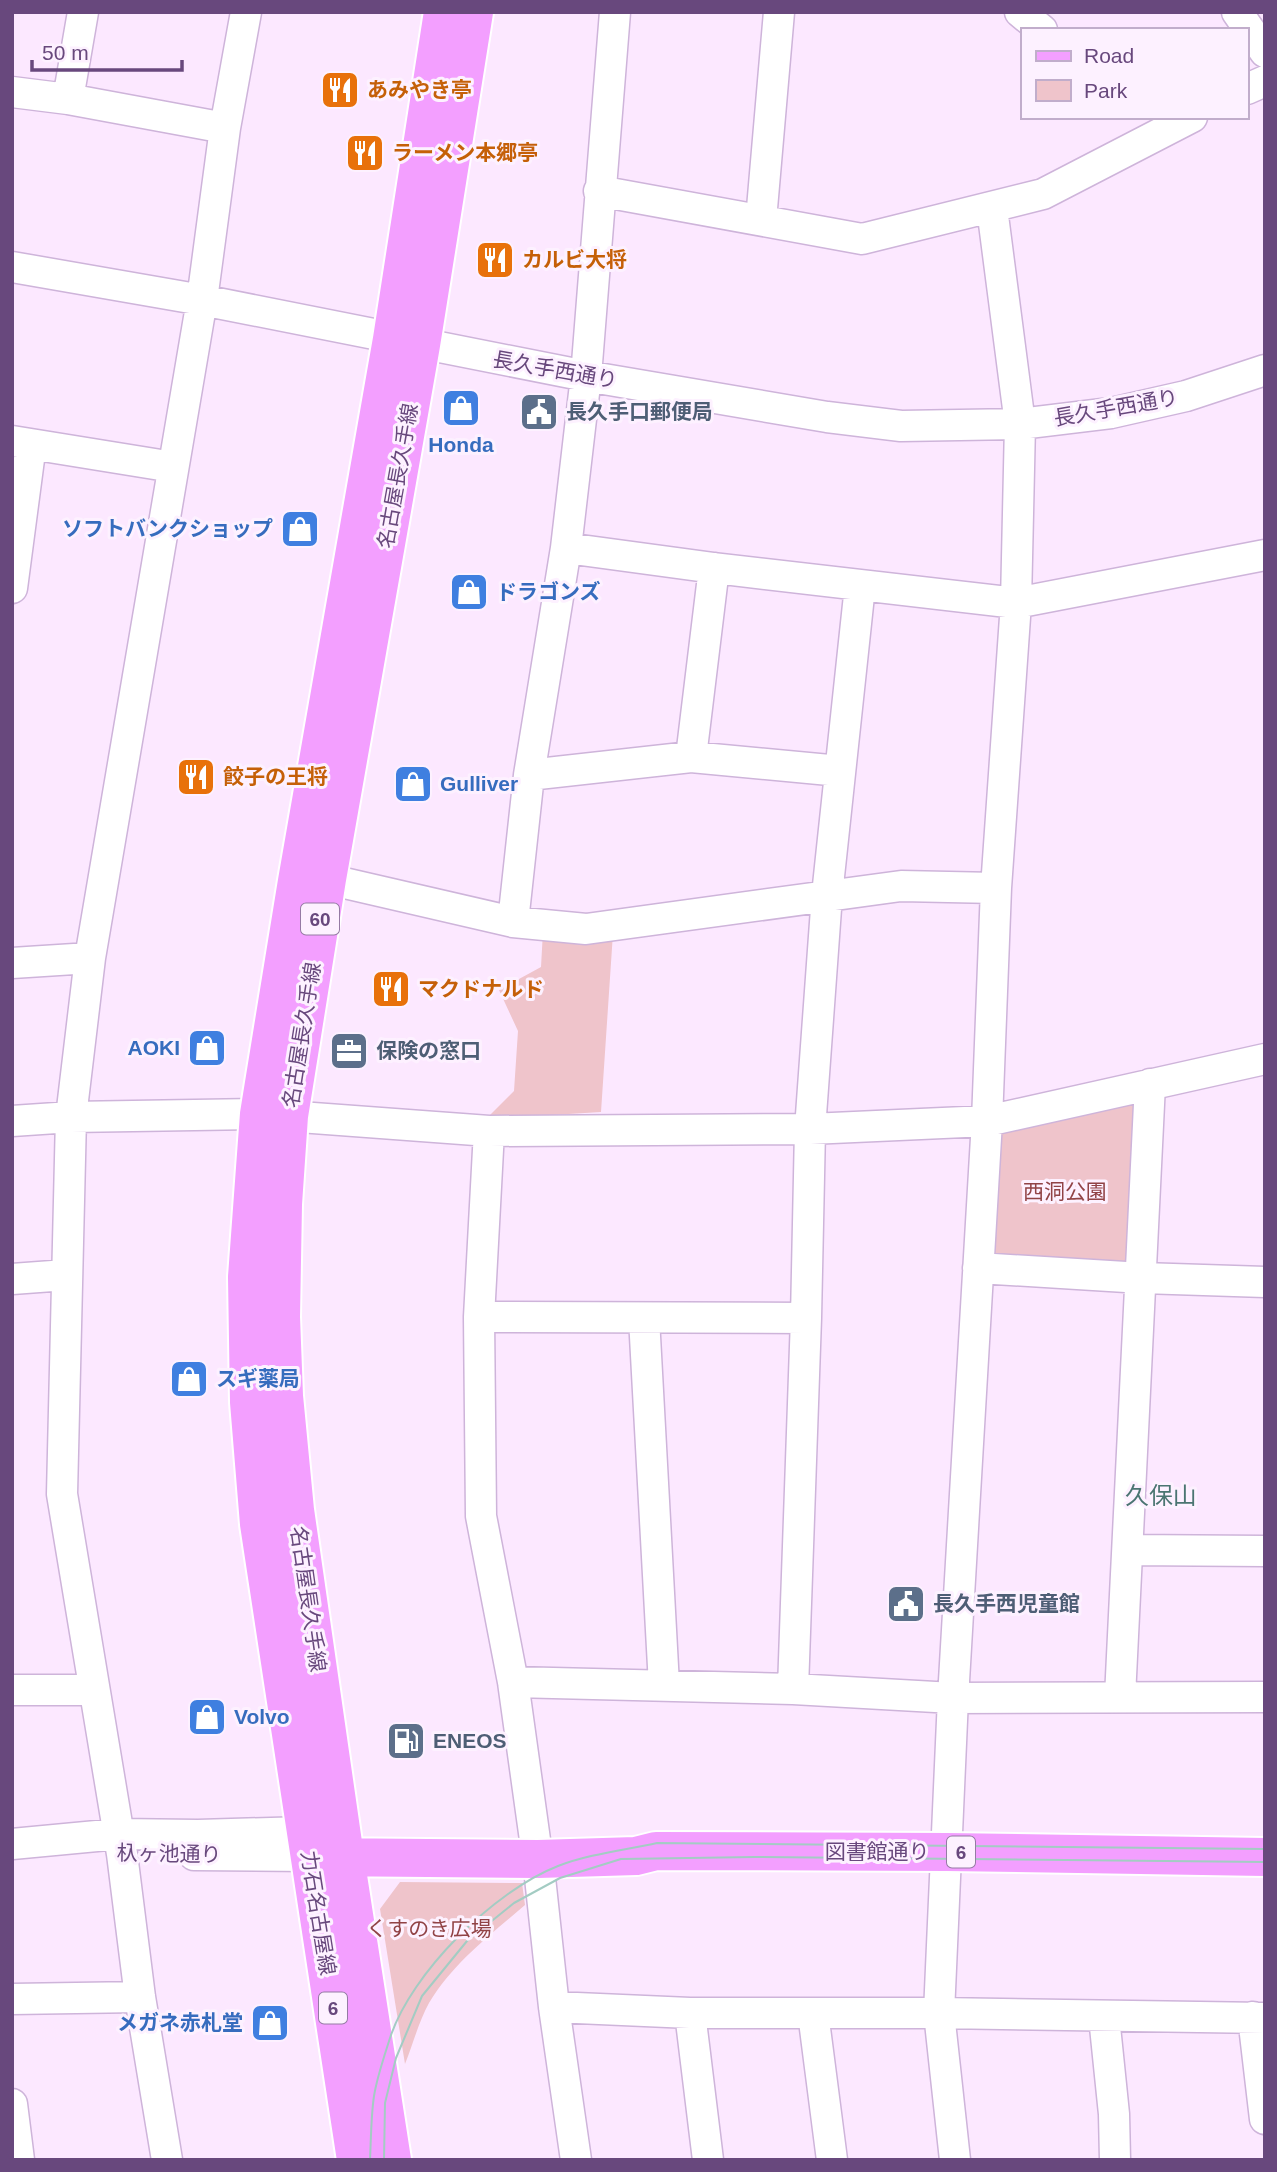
<svg xmlns="http://www.w3.org/2000/svg" width="1277" height="2172" font-family="Helvetica,'Noto Sans JP',sans-serif">
  <rect width="100%" height="100%" fill="#fce8ff"/>
  <!-- green -->
  <path fill="#efc4cb" d="M543 931 613 933 601 1112 486 1119 514 1091 518 1031 499 990 541 967Z
    M1142 1094 1137 1269 986 1265 995 1129Z
    M400 1882 522 1883 525 1905C490 1935 453 1963 429 2003 419 2021 413 2044 405 2064L380 1909Z"/>
  <g fill="none" stroke-linecap="round" stroke-linejoin="round">
    <defs>
      <path id="minor" d="M1020 12 1042 30
        M1237 12 1265 52
        M1247 89 1265 81
        M12 92 68 99 225 128
        M68 99 83 12
        M599 191 862 239 1043 194 1192 117
        M761 220 779 12
        M12 267 202 300 586 376 827 417 901 426 1020 424 1111 413 1186 396 1265 370
        M12 441 173 467
        M566 548 714 568 1016 603 1265 555
        M12 588 31 444
        M691 757 714 568
        M529 775 691 757 840 771
        M327 879 513 922 586 929 901 886 996 888
        M513 922 529 775 566 548 586 376 615 12
        M12 963 90 958
        M12 1121 71 1117 259 1114 489 1131 810 1129 987 1121 1265 1059
        M489 1131 479 1317 481 1516 513 1682 535 1840
        M978 1268 1142 1278 1265 1282
        M12 1279 66 1275
        M479 1317 806 1318
        M644 1318 664 1685
        M1128 1550 1265 1551
        M513 1682 793 1689 953 1698 1265 1697
        M793 1689 806 1318 810 1129 827 895 860 586
        M12 1690H94
        M1120 1697 1150 1084
        M12 1844 118 1834 198 1835 305 1832
        M194 1855 310 1856
        M538 1859 554 2007 576 2160
        M12 1999 140 1997
        M554 2007 690 2013H939L1265 2018
        M690 2013 708 2160
        M813 2013 832 2160
        M1104 2017 1114 2114 1115 2160
        M1253 2017 1265 2119
        M12 2104 19 2160
        M167 2160 140 1997 122 1854 62 1494 71 1117 90 958 202 300 225 128 246 12
        M955 2160 939 2013 953 1698 987 1121 996 888 1016 603 1020 424 992 208"/>
      <path id="major" d="M319 1857 538 1859 636 1856 656 1851 947 1852 1265 1857
        M356 2160 259 1524 249 1402 247 1277 259 1114 297 881 392 339 443 12
        M392 2160 345 1857 295 1510 284 1396 281 1317 283 1204 289 1116 327 879 421 345 474 12"/>
    </defs>
    <!-- minor casing -->
    <use href="#minor" stroke="#ceb4da" stroke-width="33"/>
    <!-- major casing -->
    <use href="#major" stroke="#fff" stroke-width="42"/>
    <!-- minor -->
    <use href="#minor" stroke="#fff" stroke-width="30"/>
    <!-- major -->
    <use href="#major" stroke="#f39fff" stroke-width="38"/>
    <!-- tram -->
    <path stroke="#a3ccc3" stroke-width="2" d="M370 2160C371 2139 371 2116 374 2096 377 2077 384 2057 390 2038 411 1973 494 1891 558 1866 589 1854 625 1850 657 1843L1265 1849
      M384 2160 385 2103 396 2058 422 1996 467 1941 514 1903 560 1878 621 1859 755 1857 1265 1862"/>
  </g>
  <!-- icons -->
  <defs>
    <symbol id="restaurant-square" viewBox="-11 -11 22 22"><rect x="-9" y="-9" width="18" height="18" rx="4" fill="#e8710a" stroke="#fdf1ff"/><path d="M-5-6h1v4h1v-4h1v4h1v-4h1v5L-1.5 .5V6h-2V.5L-5-1ZM5-6V6H3V1.5H1.5Q1.5-4 5-6Z" fill="#fff"/></symbol>
    <symbol id="shop-square" viewBox="-11 -11 22 22"><rect x="-9" y="-9" width="18" height="18" rx="4" fill="#3f7fe0" stroke="#fdf1ff"/><path d="M-5-2.5h2.3a2.7 3.5 0 0 1 5.4 0H5L5.5 6h-11ZM-1.5-2.5h3a1.5 2.3 0 0 0-3 0Z" fill="#fff"/></symbol>
    <symbol id="civic-square" viewBox="-11 -11 22 22"><rect x="-9" y="-9" width="18" height="18" rx="4" fill="#5c6f8a" stroke="#fdf1ff"/><path d="M-.6-6.5H3V-4.5H.6V-3L4-1V1h2V6H-6V1h2V-1L-.6-3ZM-1.2 2.5V6h2.4V2.5Z" fill="#fff"/></symbol>
    <symbol id="office-square" viewBox="-11 -11 22 22"><rect x="-9" y="-9" width="18" height="18" rx="4" fill="#5c6f8a" stroke="#fdf1ff"/><path d="M-6-3h4V-5.5h4V-3h4V5H-6ZM-1-4.5V-3h2v-1.5ZM-6 0V1H6V0Z" fill="#fff"/></symbol>
    <symbol id="fuel-square" viewBox="-11 -11 22 22"><rect x="-9" y="-9" width="18" height="18" rx="4" fill="#5c6f8a" stroke="#fdf1ff"/><path d="M-5.5-6h7V0h2V4h1.3V-2.5L3-4.5l.8-.8L6-3V5H2.5V1h-1V6h-7ZM-4.2-4.7v3.2H.2V-4.7Z" fill="#fff"/></symbol>
  </defs>
  <g fill-rule="evenodd">
    <use href="#restaurant-square" x="318" y="68" width="44" height="44"/>
    <use href="#restaurant-square" x="343" y="131" width="44" height="44"/>
    <use href="#restaurant-square" x="473" y="238" width="44" height="44"/>
    <use href="#shop-square" x="439" y="386" width="44" height="44"/>
    <use href="#civic-square" x="517" y="390" width="44" height="44"/>
    <use href="#shop-square" x="278" y="507" width="44" height="44"/>
    <use href="#shop-square" x="447" y="570" width="44" height="44"/>
    <use href="#restaurant-square" x="174" y="755" width="44" height="44"/>
    <use href="#shop-square" x="391" y="762" width="44" height="44"/>
    <use href="#restaurant-square" x="369" y="967" width="44" height="44"/>
    <use href="#shop-square" x="185" y="1026" width="44" height="44"/>
    <use href="#office-square" x="327" y="1029" width="44" height="44"/>
    <use href="#shop-square" x="167" y="1357" width="44" height="44"/>
    <use href="#civic-square" x="884" y="1582" width="44" height="44"/>
    <use href="#shop-square" x="185" y="1695" width="44" height="44"/>
    <use href="#fuel-square" x="384" y="1719" width="44" height="44"/>
    <use href="#shop-square" x="248" y="2001" width="44" height="44"/>
  </g>
  <g text-anchor="middle" stroke-width="6" stroke-linejoin="round" paint-order="stroke">
    <!-- shield labels -->
    <g fill="#fdf1ff" stroke="#957ba4" stroke-width="2">
      <rect x="301" y="903.5" width="38" height="31" rx="5"/>
      <rect x="947" y="1836.5" width="28" height="31" rx="5"/>
      <rect x="319" y="1992.5" width="28" height="31" rx="5"/>
    </g>
    <g font-size="19" font-weight="bold" fill="#68487d">
      <text x="320" y="926">60</text>
      <text x="961" y="1859">6</text>
      <text x="333" y="2015">6</text>
    </g>
    <!-- food labels -->
    <g font-size="21" font-weight="bold" fill="#c56008" stroke="#fdf1ff" text-anchor="start">
      <text x="367" y="97">あみやき亭</text>
      <text x="392" y="160">ラーメン本郷亭</text>
      <text x="522" y="267">カルビ大将</text>
      <text x="223" y="784">餃子の王将</text>
      <text x="418" y="996">マクドナルド</text>
    </g>
    <!-- street labels -->
    <g font-size="21" fill="#68487d" stroke="#fdf1ff">
      <text transform="translate(555 370) rotate(10)" y="7">長久手西通り</text>
      <text transform="translate(1116 408) rotate(-10)" y="7">長久手西通り</text>
      <text transform="translate(398 476) rotate(-80)" y="7">名古屋長久手線</text>
      <text transform="translate(302 1035) rotate(-81)" y="7">名古屋長久手線</text>
      <text transform="translate(308 1599) rotate(82)" y="7">名古屋長久手線</text>
      <text x="877" y="1859">図書館通り</text>
      <text transform="translate(169 1854) rotate(1)" y="7">杁ヶ池通り</text>
      <text transform="translate(318 1913) rotate(81)" y="7">力石名古屋線</text>
    </g>
    <!-- service labels -->
    <g font-size="21" font-weight="bold" fill="#4e5e75" stroke="#fdf1ff" text-anchor="start">
      <text x="566" y="419">長久手口郵便局</text>
      <text x="376" y="1058">保険の窓口</text>
      <text x="933" y="1611">長久手西児童館</text>
      <text x="433" y="1748">ENEOS</text>
    </g>
    <!-- shop labels -->
    <g font-size="21" font-weight="bold" fill="#366cbe" stroke="#fdf1ff" text-anchor="start">
      <text x="461" y="452" text-anchor="middle">Honda</text>
      <text x="273" y="536" text-anchor="end">ソフトバンクショップ</text>
      <text x="496" y="599">ドラゴンズ</text>
      <text x="440" y="791">Gulliver</text>
      <text x="180" y="1055" text-anchor="end">AOKI</text>
      <text x="216" y="1386">スギ薬局</text>
      <text x="234" y="1724">Volvo</text>
      <text x="243" y="2030" text-anchor="end">メガネ赤札堂</text>
    </g>
    <!-- park labels -->
    <g font-size="21" fill="#914346" stroke="#fdf1ff">
      <text x="1065" y="1199">西洞公園</text>
      <text x="429" y="1936">くすのき広場</text>
    </g>
    <!-- quarter labels -->
    <g font-size="24" fill="#4b7572" stroke="#fdf1ff">
      <text x="1161" y="1504">久保山</text>
    </g>
  </g>
  <!-- border -->
  <rect width="1277" height="2172" fill="none" stroke="#68487d" stroke-width="28"/>
  <!-- legend -->
  <rect x="1021" y="28" width="228" height="91" fill="#fdf1ff" stroke="#c1adcb" stroke-width="2"/>
  <rect x="1036" y="51" width="35" height="10" fill="#f39fff" stroke="#c1adcb" stroke-width="2"/>
  <text x="1084" y="63" font-size="21" fill="#68487d">Road</text>
  <rect x="1036" y="80" width="35" height="21" fill="#efc4cb" stroke="#c1adcb" stroke-width="2"/>
  <text x="1084" y="98" font-size="21" fill="#68487d">Park</text>
  <!-- scale -->
  <path d="M32 60v10h150v-10" fill="none" stroke="#68487d" stroke-width="3.5"/>
  <text x="42" y="60" font-size="21" fill="#68487d" stroke="#fdf1ff" stroke-width="5" paint-order="stroke">50 m</text>
</svg>
